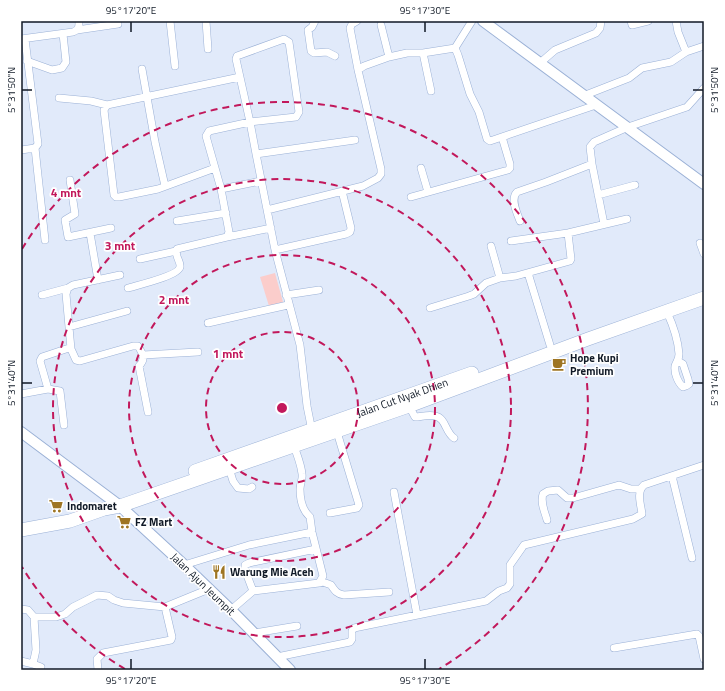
<svg xmlns="http://www.w3.org/2000/svg" width="725" height="691" font-family="'Titillium Web',sans-serif">
  <rect width="100%" height="100%" fill="#e1eafa"/>
  <!-- green -->
  <path fill="#fbcdcb" d="M275 273 283 302 269 306 260 277Z"/>
  <g fill="none" stroke-linecap="round" stroke-linejoin="round">
    <defs>
      <path id="street" d="M170 21 175 66
        M206 21 208 49
        M315 21 312 27 308 30 311 51 314 53 327 52 335 56
        M357 21 352 24 350 28 358 70
        M631 21 632 25 648 21
        M676 21 678 32 686 52
        M381 25 389 57
        M77 30 118 24
        M21 39 73 32C79 30 79 27 79 21
        M455 48 458 55 470 94 479 112 487 139 490 141 596 105
        M423 53 431 91
        M27 61 52 70 62 68 66 62 63 34
        M540 63 555 50 596 33 600 28 601 21
        M142 69 155 142 165 186
        M583 96 629 78 642 68 671 62 686 52 704 46
        M59 98 91 101 107 105
        M35 148 45 240
        M21 150 35 148 38 144 25 39
        M256 154 355 140
        M215 168 158 189 119 197H116L114 195 104 110 107 105 240 77
        M421 168 428 192
        M70 180 75 214 65 220 68 237 111 228
        M261 181 221 189 206 136 209 131 250 122 296 117 299 112 289 42 284 39 237 56 236 59 250 122 256 154 275 250 300 345 307 406 312 431
        M598 195 635 185
        M411 197 508 170 510 168V164L502 137
        M267 210 363 186 378 178 381 174V169L358 70 364 66 389 57 407 53H423L455 48 472 21
        M177 221 226 213
        M520 221C517 213 510 199 517 192L546 182 592 164
        M604 224 592 164 590 147 594 142 628 127 687 107 704 88
        M90 233 98 280
        M227 237 271 228
        M511 241 568 233 627 219
        M700 243 704 254
        M491 246 500 278
        M275 250 346 234 350 232 351 228 342 191
        M140 259 176 251
        M528 273 550 345
        M128 288C138 285 178 276 180 267 181 261 174 256 177 249L227 237 229 232 221 189
        M42 295 68 288
        M286 295 319 290
        M430 308 469 296 474 294 486 283 500 278 516 276 570 261 571 259 568 233
        M667 312C673 325 678 339 679 354 679 360 676 362 675 366 674 373 678 383 683 387L686 386 689 384 688 379 683 364 678 361
        M208 323 288 305
        M69 327 127 311
        M71 349 66 294 68 288 73 285 120 275
        M143 355 198 352
        M48 389 40 361 42 357 69 348 71 349 76 360 80 361 133 346H138C143 354 146 359 139 366L148 412
        M21 394 48 389 60 391 64 425
        M409 406 415 417C421 417 428 414 435 416 446 418 445 432 454 438
        M229 468 233 481 238 488 249 489 252 487
        M672 476 692 558
        M394 492 417 615
        M330 513 357 508 359 505 337 432
        M547 520C545 512 540 503 543 494L548 491 558 490 567 498H573L619 485 631 489H640
        M184 565 249 545 312 532
        M319 583 323 582 331 585C335 591 337 594 344 595L389 592
        M253 591 245 570V565L249 563 316 549
        M21 609 28 610 34 617H56L65 614 73 607 97 595 108 596 114 600 123 603 165 607 209 589
        M231 610 253 591 319 583 323 576 312 532 310 517C302 510 300 499 300 489 300 483 303 480 302 474 301 464 297 455 294 446
        M254 633 297 626
        M614 648 697 634 699 636 704 659
        M277 657 350 642 352 639V631L354 628 486 601 499 591 507 588 510 584V565L524 545 633 519 642 514C641 505 636 492 644 485L704 465
        M21 661 33 664 36 650 34 617
        M33 664 41 667
        M98 670 97 659 103 653 171 640 172 637 165 607"/>
      <path id="secondary" d="M483 21 704 184
        M21 432 120 506 184 565 231 610 290 670"/>
      <g id="highway">
        <path id="s1" d="M195 471 472 373"/>
        <path d="M21 530 70 521 104 509 120 506 409 406 588 339 704 298"/>
      </g>
    </defs>
    <!-- street casing -->
    <use href="#street" stroke="#9bb1d6" stroke-width="8"/>
    <!-- secondary casing -->
    <use href="#secondary" stroke="#9bb1d6" stroke-width="12"/>
    <!-- highway casing -->
    <use href="#highway" stroke="#9bb1d6" stroke-width="14"/>
    <!-- street -->
    <use href="#street" stroke="#fff" stroke-width="7"/>
    <!-- secondary -->
    <use href="#secondary" stroke="#fff" stroke-width="10"/>
    <!-- highway -->
    <use href="#highway" stroke="#fff" stroke-width="13"/>
  </g>
  <!-- ticks -->
  <path fill="none" stroke="#101926" stroke-width="1.5" d="M131 22V32M425 22V32M22 90H32M693 90H703M22 383H32M693 383H703M131 659V669M425 659V669"/>
  <!-- distance rings -->
  <g fill="none" stroke="#c2185b" stroke-width="2" stroke-dasharray="7 5">
    <circle cx="282" cy="408" r="76"/>
    <circle cx="282" cy="408" r="153"/>
    <circle cx="282" cy="408" r="229"/>
    <path d="M125 669A305 305 0 0 1 22 567M22 249A305 305 0 1 1 439 669"/>
  </g>
  <!-- icons -->
  <defs>
    <symbol id="cafe-bare" viewBox="-9 -9 18 18"><path d="M-5.5-4.5H6V0H3Q3 3.5 0 3.5H-2.5Q-5.5 3.5-5.5 0ZM3-3.2v2h1.7v-2ZM-6 4.5H4V6H-6Z" fill="#9e7523" stroke="#fff" stroke-width="2.5" paint-order="stroke"/></symbol>
    <symbol id="supermarket-bare" viewBox="-9 -9 18 18"><path d="M-6-5.5h2.5l.6 2H6L4.5 2H-2.5L-4.4-4H-6ZM-1.5 3.2a1.3 1.3 0 1 0 .1 0ZM3 3.2a1.3 1.3 0 1 0 .1 0Z" fill="#9e7523" stroke="#fff" stroke-width="2.5" paint-order="stroke"/></symbol>
    <symbol id="restaurant-bare" viewBox="-9 -9 18 18"><path d="M-5-6h1v4h1v-4h1v4h1v-4h1v5L-1.5 .5V6h-2V.5L-5-1ZM5-6V6H3V1.5H1.5Q1.5-4 5-6Z" fill="#9e7523" stroke="#fff" stroke-width="2.5" paint-order="stroke"/></symbol>
  </defs>
  <g fill-rule="evenodd">
    <use href="#cafe-bare" x="549" y="354" width="20" height="20"/>
    <use href="#supermarket-bare" x="46" y="496" width="20" height="20"/>
    <use href="#supermarket-bare" x="114" y="512" width="20" height="20"/>
    <use href="#restaurant-bare" x="209" y="562" width="20" height="20"/>
  </g>
  <g text-anchor="middle" stroke-width="3.5" stroke-linejoin="round" paint-order="stroke">
    <!-- poi labels -->
    <g font-size="11" font-weight="bold" fill="#101926" stroke="#fff" text-anchor="start">
      <text x="570" y="362">Hope Kupi<tspan x="570" dy="13">Premium</tspan></text>
      <text x="67" y="510">Indomaret</text>
      <text x="135" y="526">FZ Mart</text>
      <text x="230" y="576">Warung Mie Aceh</text>
    </g>
    <!-- street labels -->
    <g font-size="11" fill="#101926" stroke="#fff">
      <text dy="4" stroke="none"><textPath href="#s1" startOffset="220">Jalan Cut Nyak Dhien</textPath></text>
      <text transform="translate(203 584) rotate(44)" y="4">Jalan Ajun Jeumpit</text>
    </g>
  </g>
  <circle cx="282" cy="408" r="6" fill="#c2185b" stroke="#fff" stroke-width="2"/>
  <g font-size="12" text-anchor="middle" font-weight="bold" fill="#c2185b" stroke="#fff" stroke-width="3.5" stroke-linejoin="round" paint-order="stroke">
    <text x="66" y="197">4 mnt</text>
    <text x="120" y="250">3 mnt</text>
    <text x="174" y="304">2 mnt</text>
    <text x="228" y="358">1 mnt</text>
  </g>
  <!-- border -->
  <rect width="725" height="691" fill="none" stroke="#ffffff" stroke-width="44"/>
  <rect x="22" y="22" width="681" height="647" fill="none" stroke="#101926" stroke-width="1.5"/>
  <g font-size="10" text-anchor="middle" fill="#101926">
    <text x="131" y="14">95°17'20"E</text>
    <text x="425" y="14">95°17'30"E</text>
    <text transform="translate(11 90) rotate(-90)" y="4">5°31'50"N</text>
    <text transform="translate(714 90) rotate(-90)" y="4">5°31'50"N</text>
    <text transform="translate(11 383) rotate(-90)" y="4">5°31'40"N</text>
    <text transform="translate(714 383) rotate(-90)" y="4">5°31'40"N</text>
    <text x="131" y="684">95°17'20"E</text>
    <text x="425" y="684">95°17'30"E</text>
  </g>
</svg>
